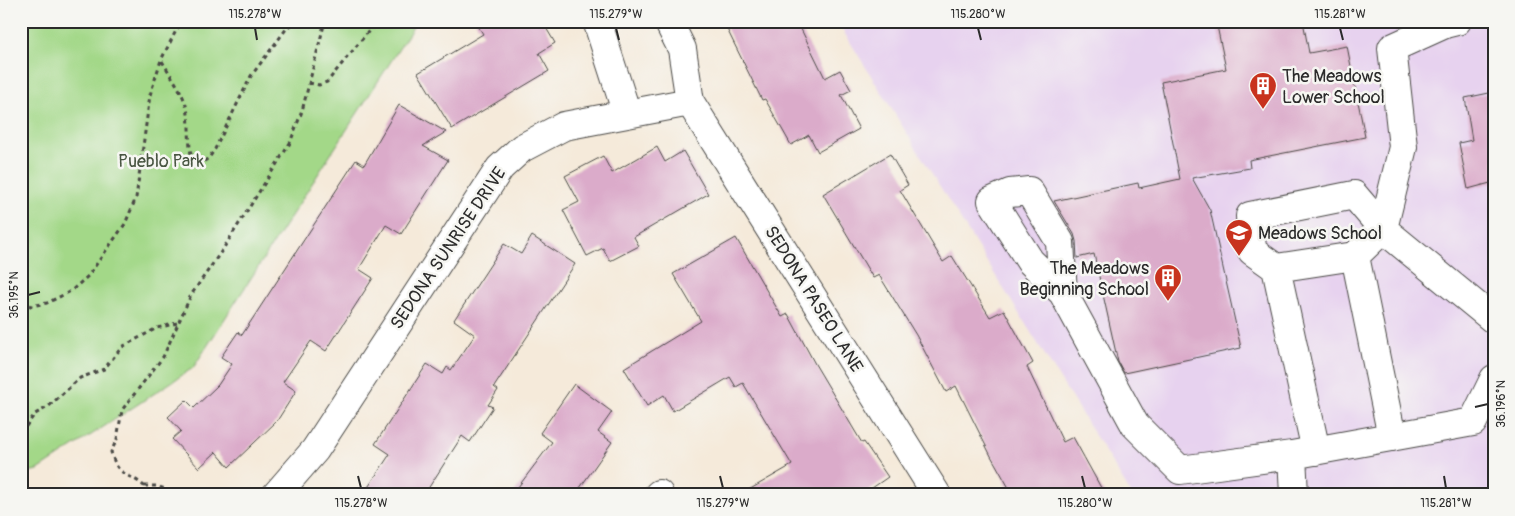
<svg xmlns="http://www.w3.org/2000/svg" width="1515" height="516" font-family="Pangolin,sans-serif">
  <rect width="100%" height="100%" fill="#f6f6f2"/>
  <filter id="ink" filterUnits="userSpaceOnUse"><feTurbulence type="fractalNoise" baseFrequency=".02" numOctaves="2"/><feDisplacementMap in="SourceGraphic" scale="10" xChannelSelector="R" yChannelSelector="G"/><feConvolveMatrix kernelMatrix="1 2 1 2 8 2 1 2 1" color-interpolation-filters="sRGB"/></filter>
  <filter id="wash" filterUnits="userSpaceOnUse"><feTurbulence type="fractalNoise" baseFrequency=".0096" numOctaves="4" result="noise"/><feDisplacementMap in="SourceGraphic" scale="20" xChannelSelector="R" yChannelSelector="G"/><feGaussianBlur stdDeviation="1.12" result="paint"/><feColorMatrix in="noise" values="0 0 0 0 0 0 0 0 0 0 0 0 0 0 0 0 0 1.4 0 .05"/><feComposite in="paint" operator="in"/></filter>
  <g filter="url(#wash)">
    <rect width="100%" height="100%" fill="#f5eada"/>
    <!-- built -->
    <path fill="#e7d2ef" d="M837 21H1494V493L1487 495H1132Z"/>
    <!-- green -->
    <path fill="#a3d888" stroke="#67825a" d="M21 21H417L193 368 38 470 21 473Z"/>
    <g id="blocks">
      <!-- building -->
      <path fill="#dbabca" d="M475 21H542L555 43 539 53 549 71 452 129 418 73 483 34Z
        M723 21H797L825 78 840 70 851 90 841 95 859 129 818 152 809 135 791 145 765 99 762 100Z
        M1216 21H1303L1309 53 1347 46 1365 137 1249 160 1250 168 1192 178 1210 210 1241 348 1124 373 1118 362 1094 254 1077 258 1076 241 1074 234 1054 201 1138 183 1139 188 1180 179 1161 82 1226 69Z
        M1494 92V182L1468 189 1459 143 1472 140 1465 98Z
        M399 105 446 132 423 146 448 160 401 234 386 225 359 269 373 278 326 351 311 341 283 382 296 391 277 421 229 467 216 452 199 468 172 439 181 431 168 417 186 400 194 408 218 385 232 364 221 357 238 332 242 335 356 160 364 165Z
        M657 147 665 162 683 151 708 194 634 237 639 246 610 261 603 248 587 256 563 210 579 202 565 176 603 156 612 173Z
        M890 154 908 185 900 190 943 262 952 256 990 317 1004 310 1033 363 1027 367 1063 442 1073 437 1105 495H1013L991 456 956 386 946 392 916 335 879 275 873 278 823 194Z
        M532 236 575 264 494 387 498 390 488 405 493 407 470 442 462 436 424 495H363L390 454 375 444 427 364 443 374 447 367 451 370 475 335 454 320 504 244 521 254Z
        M736 238 782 317 788 314 815 364 862 443 864 442 888 477 862 495H740L792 465 743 383 736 387 730 377 673 411 664 395 647 406 624 368 701 321 673 274Z
        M574 384 612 412 598 432 612 442 575 495H512L552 442 540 433Z"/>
    </g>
  </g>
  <g filter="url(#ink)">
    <use href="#blocks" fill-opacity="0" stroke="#494845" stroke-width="1"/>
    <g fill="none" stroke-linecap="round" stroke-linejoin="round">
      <defs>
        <path id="minor" d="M597 21 627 114
          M668 21 682 49 690 102 937 495
          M1276 268 1355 256
          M1063 293 1060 242 1029 191 1010 193 992 201 1030 261 1063 293 1135 425 1180 470 1292 455 1473 422 1494 379
          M1392 437 1355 256 1383 229 1403 147 1392 48 1445 24 1457 21
          M1316 451 1276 268 1252 251 1250 216 1354 195 1383 229 1494 320
          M1292 455 1294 495
          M276 495 315 450 500 168 522 148 564 126 690 102
          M658 495 659 494"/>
      </defs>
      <!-- minor casing -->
      <use href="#minor" stroke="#494845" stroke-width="30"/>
      <!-- path -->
      <path stroke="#494845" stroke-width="3" stroke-dasharray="4 4" stroke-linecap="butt" d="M162 61C172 78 185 94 188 114 190 130 188 147 193 162L200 164 209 158 215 149 251 76 287 28 294 21
        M309 83 319 85 327 82 377 21
        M21 303 31 306 47 303 71 291 88 276 125 224 136 198 150 95 161 60 181 21
        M21 433 35 414 48 407 80 378 104 369 122 347 157 328 177 323
        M144 486H156L165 489 169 495
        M142 495 144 486C136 478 127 477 120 470 115 466 113 458 111 452L117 439 122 410 163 357 191 295 223 249 290 143 302 111 325 21"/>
      <!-- minor -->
      <use href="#minor" stroke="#fff" stroke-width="28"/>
    </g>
  </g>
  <!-- ticks -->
  <path fill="none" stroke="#2b2b2b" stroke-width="2" d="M255 28 257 40M616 28 619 40M978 28 981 40M1340 28 1343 40M28 295 40 292M1475 407 1488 404M358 476 361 488M720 476 723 488M1082 476 1085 488M1444 476 1446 488"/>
  <!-- icons -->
  <defs>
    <symbol id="building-pin" viewBox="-11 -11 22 30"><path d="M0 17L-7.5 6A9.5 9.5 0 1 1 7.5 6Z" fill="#c8321e" stroke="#f6f6f2"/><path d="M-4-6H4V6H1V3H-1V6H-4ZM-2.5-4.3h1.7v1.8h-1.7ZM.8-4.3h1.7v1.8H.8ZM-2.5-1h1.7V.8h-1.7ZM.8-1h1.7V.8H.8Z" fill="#fff"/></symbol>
    <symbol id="school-pin" viewBox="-11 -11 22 30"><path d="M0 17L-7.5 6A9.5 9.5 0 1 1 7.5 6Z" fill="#c8321e" stroke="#f6f6f2"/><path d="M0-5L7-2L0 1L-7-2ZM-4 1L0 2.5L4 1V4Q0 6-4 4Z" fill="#fff"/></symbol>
  </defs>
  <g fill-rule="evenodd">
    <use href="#building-pin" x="1247" y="70" width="32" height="43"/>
    <use href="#school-pin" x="1223" y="217" width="32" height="43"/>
    <use href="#building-pin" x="1152" y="262" width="32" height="43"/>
  </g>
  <g text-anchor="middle" stroke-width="5" stroke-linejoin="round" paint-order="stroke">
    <!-- poi labels -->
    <g font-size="18" fill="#2b2b2b" stroke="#f6f6f2" text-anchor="start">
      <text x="1282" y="82">The Meadows<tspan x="1282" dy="21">Lower School</tspan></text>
      <text x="1258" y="239">Meadows School</text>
      <text x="1149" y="274" text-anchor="end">The Meadows<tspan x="1149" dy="21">Beginning School</tspan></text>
    </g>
    <!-- park labels -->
    <g font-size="18" fill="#495642" stroke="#f6f6f2">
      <text x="161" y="167">Pueblo Park</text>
    </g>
    <!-- street labels -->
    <g font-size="18" fill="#2b2b2b" stroke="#f6f6f2">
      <text transform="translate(448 248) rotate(-56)" y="6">SEDONA SUNRISE DRIVE</text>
      <text transform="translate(814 299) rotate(58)" y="6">SEDONA PASEO LANE</text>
    </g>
  </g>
  <!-- margin -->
  <rect width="1515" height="516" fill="none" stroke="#f6f6f2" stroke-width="55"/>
  <rect x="28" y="28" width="1460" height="460" fill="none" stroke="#2b2b2b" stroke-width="2"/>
  <g font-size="12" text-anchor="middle" fill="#2b2b2b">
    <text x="255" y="18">115.278°W</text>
    <text x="616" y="18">115.279°W</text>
    <text x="978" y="18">115.280°W</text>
    <text x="1340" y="18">115.281°W</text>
    <text transform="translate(14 295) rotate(-90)" y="4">36.195°N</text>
    <text transform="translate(1501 404) rotate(-90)" y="4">36.196°N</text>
    <text x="361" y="507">115.278°W</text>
    <text x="723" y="507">115.279°W</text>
    <text x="1085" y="507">115.280°W</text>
    <text x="1446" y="507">115.281°W</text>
  </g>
</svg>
